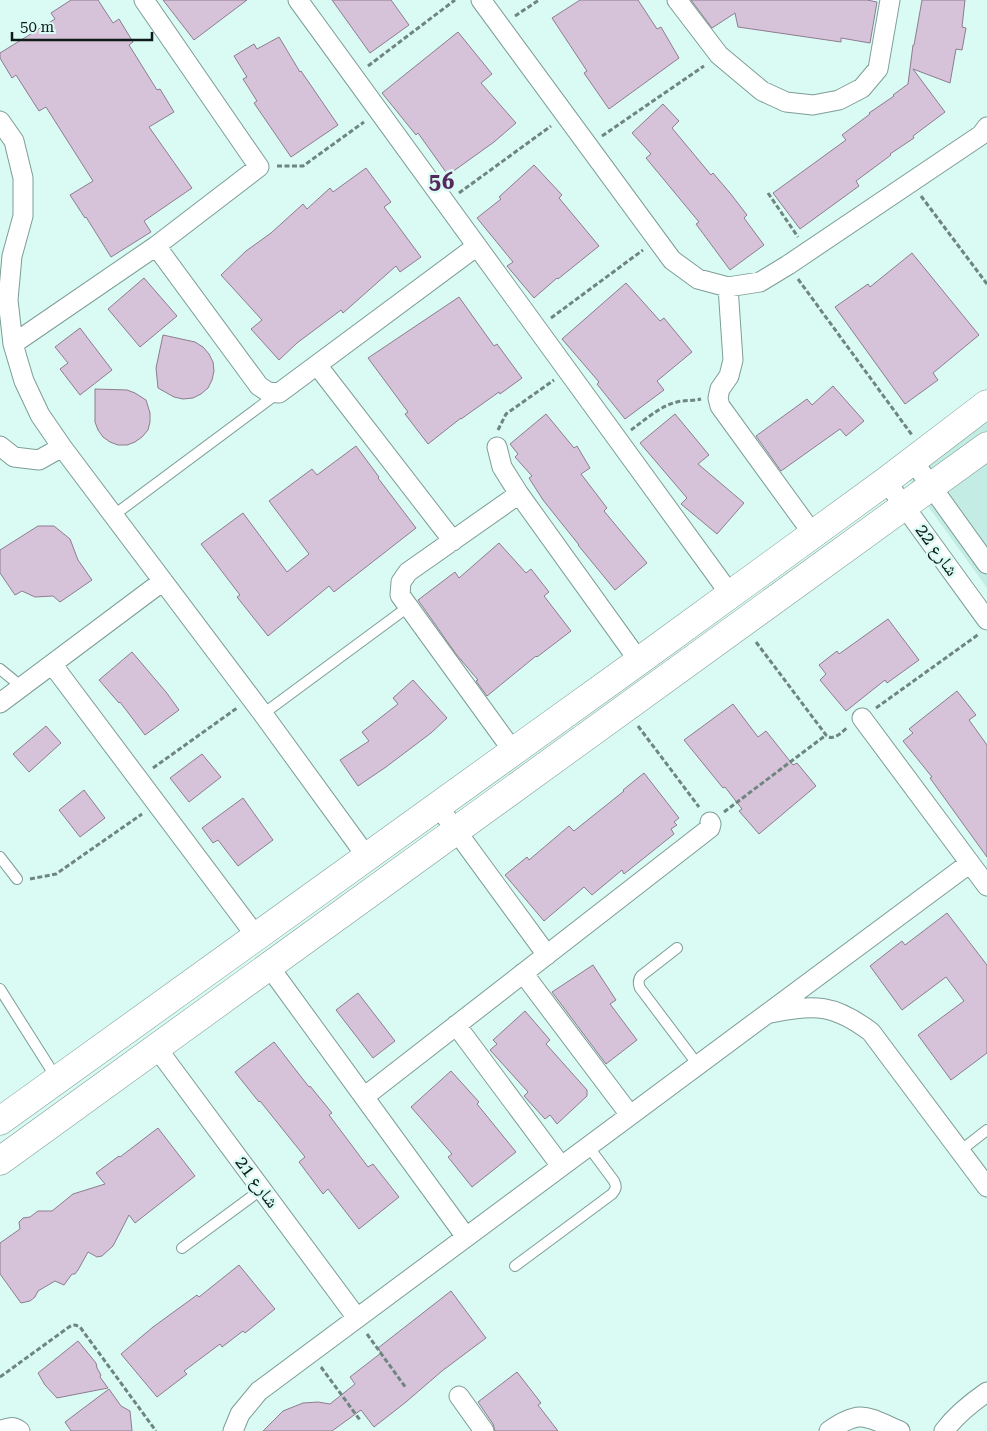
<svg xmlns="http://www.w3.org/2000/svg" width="987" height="1431" font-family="'Roboto Serif','Noto Naskh Arabic',serif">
  <rect width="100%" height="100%" fill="#d9fbf3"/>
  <!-- built -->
  <path fill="#c3ede4" d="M987 418V588L907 477Z"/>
  <!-- building -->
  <path fill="#d7c3d9" stroke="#8e7c90" d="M71 0H98L113 23 119 19 133 42 129 45 157 90 160 89 174 112 149 127 192 188 144 221 151 232 111 257 86 217 85 218 70 195 93 181 46 107 39 111 16 75 12 78 0 58V53L55 19 51 13Z
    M163 0H247L194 40Z
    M332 0H391L409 25 370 53Z
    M580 0H638L657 29 661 27 679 58 609 109 584 73 587 71 552 18Z
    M691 0H867L877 2 870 43 841 38V42L738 27 735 13 712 28Z
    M922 0H965L962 27 966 28 962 50 956 49 950 83 913 69 945 112 913 136 914 138 890 154 891 155 856 181 859 186 800 229 773 193 846 140 842 135 870 114 869 113 894 96 893 95 908 84 913 45H914Z
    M458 32 492 74 481 83 516 123 494 142 448 175 418 133 416 135 382 93Z
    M279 37 300 72 301 71 338 125 291 157 254 103 257 101 243 79 247 77 234 56 254 44 257 49Z
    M663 104 679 121 672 128 711 175 713 173 730 193 747 215 744 218 764 245 730 270 696 224 699 222 646 158 651 154 632 133Z
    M534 165 562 195 559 198 599 246 558 279 557 278 534 298 507 266 513 262 477 218 501 199 499 197Z
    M366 168 391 202 384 207 421 257 400 272 396 266 343 313 341 310 297 343 279 360 251 329 262 320 221 275 246 251 271 233 303 204 307 209 330 188 333 192Z
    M912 253 979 335 933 373 938 380 905 404 835 307 868 284 870 287Z
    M144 278 177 316 140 347 108 309Z
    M626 283 660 321 664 318 692 352 657 381 664 390 625 419 597 384 599 382 562 339Z
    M459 297 494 346 497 344 522 378 500 394 499 392 461 419V418L428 444 405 414 408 412 368 358Z
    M80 328 112 370 80 395 60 369 68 363 55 347Z
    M163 335 195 342 203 347 209 354 213 362 214 371 212 380 208 388 201 394 193 398 183 399 174 397 158 388 156 368Z
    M833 386 864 421 846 436 840 429 781 471 756 436 807 399 812 405Z
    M95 389 127 390 135 393 146 400 150 413V422L148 430 142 437 135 442 127 445H118L110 442 103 437 98 430 95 422Z
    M546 414 574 448 577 446 590 468 581 474 607 508 604 511 647 563 615 590 578 545H579L543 500 529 478 532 476 515 457 518 454 510 444Z
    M675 414 709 455 698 464 744 503 717 534 681 504 687 498 640 443Z
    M356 446 379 477 378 478 416 528 334 592 329 586 268 636 237 597 240 595 201 544 243 513 287 572 309 554 269 501 312 469 317 475Z
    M38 526H54L70 539 78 560 92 580 60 602 53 596 35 597 22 591 15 595 0 573V550Z
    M499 543 526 573 531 569 549 592 544 596 571 631 537 657 536 656 487 696 476 681 478 680 456 654 418 600 455 572 459 578Z
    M888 619 919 660 887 683 885 680 846 711 820 680 826 674 819 665 837 651 839 654Z
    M132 652 166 692 179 710 145 735 120 702 119 703 99 680Z
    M413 680 447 718 431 733 386 767 358 786 340 760 369 741 362 732 398 704 393 698Z
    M957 691 976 715 969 720 987 745V857L930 778 932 777 903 741 913 733 909 729Z
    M733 704 758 737 766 731 793 765 797 763 816 786 759 834 739 811 742 809 725 787 723 788 684 740Z
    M46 726 61 743 29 772 13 754Z
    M202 754 221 777 189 802 170 778Z
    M644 773 679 818 674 822 677 825 671 829 674 834 624 874 622 870 592 895 584 887 544 921 505 875 527 857 529 860 569 826 574 831 624 791 623 790Z
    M84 790 105 818 80 837 59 810Z
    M243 798 273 840 238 866 218 840 213 843 202 828Z
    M947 913 987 965V1053L951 1080 918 1035 964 1001 946 977 902 1010 870 966 902 941 905 945Z
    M593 965 616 1000 610 1004 637 1040 606 1064 552 992Z
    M358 993 395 1041 373 1058 336 1010Z
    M525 1011 550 1040 546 1044 587 1090V1096L557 1124 550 1115 545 1119 524 1096 528 1092 490 1050 497 1044 493 1040Z
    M274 1042 309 1087 310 1086 332 1113 329 1115 368 1167 373 1164 399 1197 359 1229 328 1189 323 1194 299 1162 305 1157 260 1101 259 1102 235 1072Z
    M451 1071 479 1102 477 1104 516 1152 472 1187 448 1157 452 1154 411 1107Z
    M158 1128 195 1176 135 1223 129 1215 113 1246 102 1256 97 1257 88 1252 78 1270 75 1274H72L64 1285 55 1281 38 1291 35 1297 30 1301 21 1303 0 1274V1243L20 1229 19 1222 23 1218 30 1217 38 1211H52L73 1194 105 1184 96 1173 119 1156 120 1157Z
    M239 1265 275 1309 245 1333 243 1331 222 1347 220 1344 184 1371 187 1374 157 1397 121 1354 153 1327 197 1295 199 1297Z
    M451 1291 486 1338 442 1371 406 1402 374 1427 361 1410 332 1431H263L283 1411 303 1403 318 1402 330 1404 355 1384 350 1377 381 1353 378 1348Z
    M78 1341 96 1363 97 1368 101 1375 100 1377 108 1388 57 1398 45 1385 38 1373Z
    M517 1372 541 1403 538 1405 558 1431H495L493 1424 478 1402Z
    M109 1389 121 1406 130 1411 132 1431H71L65 1422Z"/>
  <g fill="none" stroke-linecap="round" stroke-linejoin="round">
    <defs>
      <path id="lane" d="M114 515 278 393
        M0 669 22 687
        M263 714 408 607
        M0 857 17 879
        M677 948 641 976C638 980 638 983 640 988L698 1065
        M0 989 57 1079
        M960 1151 987 1130
        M182 1248 262 1189
        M515 1266 612 1194C616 1189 617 1187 614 1181L588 1146"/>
      <path id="street" d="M298 0 730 594
        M481 0 672 260 698 279 728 287 760 282 788 265 981 135 987 127
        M677 0 719 55 762 91 786 102 813 105 839 100 862 88 878 69 890 0
        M0 121 14 141 23 178V216L12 256 8 300 13 344 24 381 40 415 62 447 263 714 367 857
        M156 246 259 386 268 392 279 393 477 246
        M728 287 733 360 729 376 720 389 718 398 720 406 813 534
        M13 344 156 246 259 167 144 0
        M317 365 453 541
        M0 446 14 457 39 460 62 447
        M497 447 502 467 519 494 639 661
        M913 461 987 564
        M886 481 987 620
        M52 664 256 936
        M0 703 163 581
        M862 718 987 886
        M513 751 400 595 401 582 408 572 519 494
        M438 806 547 955
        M268 965 466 1237
        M523 973 630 1115
        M771 1013C815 1004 834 1004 871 1032L987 1187
        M456 1025 561 1166
        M156 1047 357 1318
        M364 1097 710 828 711 824 710 822
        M459 1396 484 1431
        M0 1431C8 1427 13 1426 20 1431
        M233 1431 240 1414 259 1391 970 863
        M829 1431C861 1408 867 1417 900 1431
        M944 1431C956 1415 971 1403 987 1392"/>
      <path id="secondary" d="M0 1121 639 661 886 481 987 404
        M0 1161 987 446"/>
    </defs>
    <!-- lane casing -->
    <use href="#lane" stroke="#7d9d96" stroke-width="12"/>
    <!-- street casing -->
    <use href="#street" stroke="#7d9d96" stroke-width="21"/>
    <!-- secondary casing -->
    <use href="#secondary" stroke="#7d9d96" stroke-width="29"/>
    <!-- path -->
    <path stroke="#6e8580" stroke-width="3" stroke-dasharray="5 2.5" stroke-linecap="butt" d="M515 16 539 0
      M368 66 455 0
      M602 136 704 66
      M277 166H303L364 122
      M459 193 551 126
      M768 193 798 237
      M921 196 987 284
      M798 279 912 435
      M551 318 643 250
      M498 430 506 414 554 380
      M631 430C645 420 660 406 677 402 685 400 693 401 701 399
      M756 642 826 735C833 742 842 732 848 727
      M876 708 979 634
      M638 726 699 807
      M153 768 237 708
      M724 812 826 735
      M30 879 56 874 142 814
      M367 1334 406 1388
      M321 1367 360 1420
      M0 1377 69 1327C73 1324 76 1325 80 1327L156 1431"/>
    <!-- lane -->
    <use href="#lane" stroke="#fff" stroke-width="10"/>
    <!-- street -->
    <use href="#street" stroke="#fff" stroke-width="19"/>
    <!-- secondary -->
    <use href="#secondary" stroke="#fff" stroke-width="28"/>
  </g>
  <g text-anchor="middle" stroke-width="5" stroke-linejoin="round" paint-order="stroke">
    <!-- street labels -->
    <g font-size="18" fill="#0e1b18" stroke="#d9fbf3">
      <text transform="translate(937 550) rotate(54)" y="6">شارع 22</text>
      <text transform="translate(257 1182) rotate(53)" y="6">شارع 21</text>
    </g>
    <!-- district labels -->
    <g font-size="22" font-weight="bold" letter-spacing="1" fill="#56295d" stroke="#d9fbf3">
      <text x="442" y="189">56</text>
    </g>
  </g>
  <!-- scale -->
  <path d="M12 32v8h140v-8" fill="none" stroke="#0e1b18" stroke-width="2.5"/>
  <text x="20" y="32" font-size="15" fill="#0e1b18" stroke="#d9fbf3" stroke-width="4" paint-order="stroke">50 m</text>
</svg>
